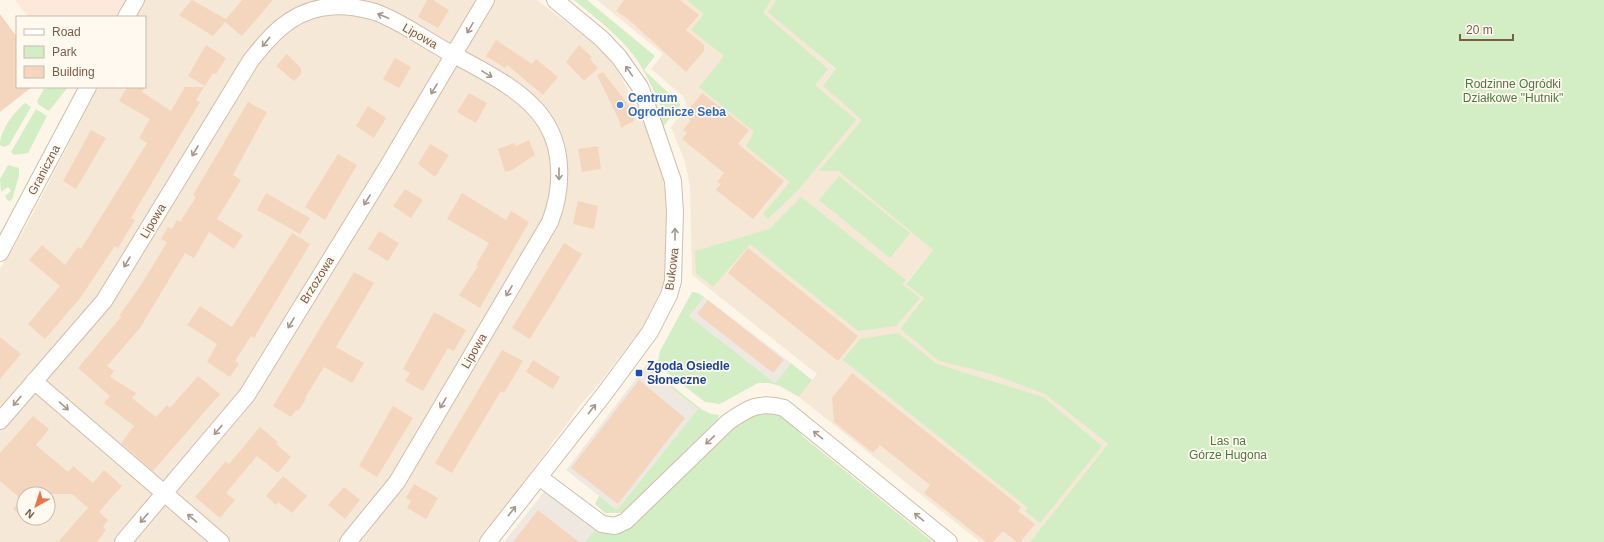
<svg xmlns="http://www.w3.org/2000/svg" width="1604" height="542" font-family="Arial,sans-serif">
  <rect width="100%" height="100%" fill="#fdf6e8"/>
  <!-- residential -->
  <path fill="#f6e8d6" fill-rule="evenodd" d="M143 0H537L591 41 606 55 619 73 653 140 668 196 669 233 664 284 642 328 598 385 581 404 527 478 486 542H0V269L29 221 98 87H145V17H134ZM24 494H48V518H24Z
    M597 0H776L769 11 836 70 862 120 838 171 933 250 906 283 924 298 900 329 939 361 991 374 1045 394 1108 444 1030 542H980L799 397 817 374 692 275 690 187 685 162 671 127 687 106 683 96 651 69 663 54Z"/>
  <!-- commercial -->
  <path fill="#fee7db" d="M15 0H126L116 17H28Z"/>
  <!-- industrial -->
  <path fill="#eee8e1" d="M704 297 791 363 775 383 689 316Z
    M645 367 698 409 617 510 566 470Z
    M545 491 597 527 585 542H504Z"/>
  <!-- green -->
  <path fill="#d3edc5" d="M574 0H587L655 56 644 70 680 104V106L662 128 659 121 664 115C656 94 645 70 631 52 615 32 593 16 574 0Z
    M687 0H771L763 13 828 69 815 85 856 120 798 190 768 219 763 214 790 182 746 146 754 132 699 87 724 56 691 30 704 14Z
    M776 0H1604V542H1030L1108 444 1045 394 991 374 939 361 900 329 924 298 906 284 933 250 838 171H819L862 120 823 86 836 69 768 12Z
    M56 87H68L49 111 39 105 37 101 44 89Z
    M25 103 31 107 9 145 3 147 0 145C0 130 14 112 25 103Z
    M36 109 47 116 28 153 14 155 11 152Z
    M8 165 19 168V175L12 200 8 201 5 196 11 191 8 187 1 192 0 179Z
    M839 176 910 233 890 258 819 200Z
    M801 197 906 280 902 284 920 298 896 326 858 331 750 244 713 287 696 273 695 251 769 229Z
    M692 292 698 293 704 297 689 316 775 383 791 363 812 380 799 397 780 386 769 383H758L720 404 705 402 665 371 658 361 660 351Z
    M898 333 937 364 1043 397 1102 446 1040 523 1025 511 1028 508 843 360 860 339Z
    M651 361 656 373 701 409 711 414 719 415 718 419 624 513H605L595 504 599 496 617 510 698 409 645 367Z
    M770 409 803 427 801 435 933 542H585L597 527 607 533 616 532 730 426Z"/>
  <!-- building -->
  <path fill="#f4d6be" d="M192 0 226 19 242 0H273L242 36 225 22 213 36 179 15Z
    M427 0H433L449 10 438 28 418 17Z
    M624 0H680L699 15 686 30 704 45V51L686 72 628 19 616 11Z
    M0 14 17 37V87H32L0 112Z
    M496 40 532 64 536 59 558 77 543 95 507 65 505 68 486 56Z
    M206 45 226 58 216 74 213 73 205 86 188 76Z
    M579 45 592 57 590 59 598 68 584 81 566 62Z
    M287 54 301 68V74L294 81 276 66Z
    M395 58 411 67 399 88 383 79Z
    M603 72 633 111 634 121 621 128 619 120 597 75Z
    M127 87H145L142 92 171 111 185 87H204L196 100 200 102 131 218 135 220 118 248 115 246 81 297 45 339 28 324 60 286 29 260 42 245 65 265 78 247 81 249 147 143 139 138 150 119 119 101Z
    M469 93 487 103 476 123 457 112Z
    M702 93 749 130 738 144 784 181 753 219 716 190 721 184 717 182 724 173 682 139 687 133 683 130 691 120 685 115Z
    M248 102 267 112 233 175 241 180 217 219 243 235 234 249 209 232 194 258 185 253 140 328 107 366 114 371 110 377 136 393 132 398 156 417 167 405 170 408 198 376 220 394 153 471 121 443 134 426 104 403 110 396 78 368 121 317 119 316 143 282 167 242 161 239 168 227 172 229 177 220 180 222 196 197 193 195Z
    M368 106 386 118 374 138 356 126Z
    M91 130 106 138 76 189 63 181Z
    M529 140 535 155 512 170 505 172 498 149 514 143 516 146Z
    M430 144 449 155 435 177 418 164Z
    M598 146 601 169 582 172 578 149Z
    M338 154 357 165 325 220 305 207Z
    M405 189 423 200 411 218 393 206Z
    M266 193 310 218 300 234 257 210Z
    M462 193 506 220 511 211 529 222 480 308 459 295 478 266 476 265 489 243 447 219Z
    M578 201 598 206 594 229 573 224Z
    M379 231 399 243 388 261 368 249Z
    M292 233 310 244 254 338 251 336 235 361 239 364 230 377 207 362 217 344 187 325 200 306 232 327Z
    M564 243 582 254 530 339 512 328Z
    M748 248 858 336 838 361 728 273Z
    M354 272 374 283 336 347 364 363 352 383 324 367 305 398 306 399 298 411 296 410 291 417 273 406Z
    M708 300 784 360 773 373 697 314Z
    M434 312 466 330 454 351 448 348 423 391 405 381 410 373 403 369Z
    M0 337 21 354 0 379Z
    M502 350 523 361 504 393 501 391 452 473 435 463Z
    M533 360 560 377 553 389 526 372Z
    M852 373 1021 507 1018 511 1035 524 1020 542H1017L1003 531 993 542H986L924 493 930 485 880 445 873 453 834 422 832 398Z
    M639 380 685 418 618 504 571 468Z
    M393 406 413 418 377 477 359 466Z
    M33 416 49 429 36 445 68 472 73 466 93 483 104 470 122 486 99 512 108 520 103 527 106 530 97 542H58L88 508 72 494H24V518H28L26 520 13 509 21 499 0 481V453Z
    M260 427 278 442 276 444 291 457 278 473 257 456 226 493 235 500 220 518 195 497 226 461 229 464Z
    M283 476 307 496 292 513 278 502 276 505 266 496Z
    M414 484 438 498 426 519 407 508 411 501 406 498Z
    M344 487 360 500 345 519 328 505Z
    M538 510 562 529 579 542H513Z"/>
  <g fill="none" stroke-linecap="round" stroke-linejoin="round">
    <defs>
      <path id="street" d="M126 17 136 0
        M0 253 88 87
        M34 381 221 542
        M0 421 104 301 251 60C270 36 289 14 321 8 339 4 357 7 375 12 398 20 420 36 441 48 475 67 526 89 546 123 564 152 562 191 550 222L397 482 348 542
        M539 477 602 524 615 526 626 521 728 422C748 408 759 401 784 408L949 542
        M123 542 247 395 386 169 486 0
        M488 542 605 393 650 332 669 295 673 281 675 212 673 181 646 102 640 87 619 57 602 39 555 0"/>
    </defs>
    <!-- street casing -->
    <use href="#street" stroke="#d0beac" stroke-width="18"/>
    <!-- street -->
    <use href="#street" stroke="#fff" stroke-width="16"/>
  </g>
  <!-- one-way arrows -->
  <defs><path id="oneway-shaft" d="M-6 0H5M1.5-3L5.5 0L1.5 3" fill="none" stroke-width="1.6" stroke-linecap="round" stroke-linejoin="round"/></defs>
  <g stroke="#a89689">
    <use href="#oneway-shaft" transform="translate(383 16) rotate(-157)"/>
    <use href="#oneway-shaft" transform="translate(470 28) rotate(120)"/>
    <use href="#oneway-shaft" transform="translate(266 42) rotate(129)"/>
    <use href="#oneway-shaft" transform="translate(629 71) rotate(-125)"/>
    <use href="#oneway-shaft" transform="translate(487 74) rotate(31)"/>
    <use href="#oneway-shaft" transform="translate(434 89) rotate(121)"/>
    <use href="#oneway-shaft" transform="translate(195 151) rotate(121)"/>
    <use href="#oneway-shaft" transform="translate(559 174) rotate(90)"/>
    <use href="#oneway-shaft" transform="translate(367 200) rotate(122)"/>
    <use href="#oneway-shaft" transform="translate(675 234) rotate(-90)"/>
    <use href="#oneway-shaft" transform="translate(127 262) rotate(121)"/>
    <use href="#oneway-shaft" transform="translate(509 291) rotate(120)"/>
    <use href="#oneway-shaft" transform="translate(291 323) rotate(121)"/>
    <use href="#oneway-shaft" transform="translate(17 401) rotate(130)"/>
    <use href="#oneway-shaft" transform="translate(443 403) rotate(120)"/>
    <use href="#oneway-shaft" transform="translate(64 406) rotate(41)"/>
    <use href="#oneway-shaft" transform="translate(592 409) rotate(-52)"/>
    <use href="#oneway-shaft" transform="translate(218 430) rotate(130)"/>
    <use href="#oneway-shaft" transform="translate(818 435) rotate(-141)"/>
    <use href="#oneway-shaft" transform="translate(710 440) rotate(136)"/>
    <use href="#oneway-shaft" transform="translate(512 511) rotate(-52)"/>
    <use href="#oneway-shaft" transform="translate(919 517) rotate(-141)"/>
    <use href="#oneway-shaft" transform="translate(144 518) rotate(131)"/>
    <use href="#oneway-shaft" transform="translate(192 518) rotate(-140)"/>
  </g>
  <!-- markers -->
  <circle fill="#3f7fe0" stroke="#fff9ef" stroke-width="1.5" cx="620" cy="105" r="4"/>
  <rect fill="#1a4fb4" stroke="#fff9ef" stroke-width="1.5" x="635" y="369" width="8" height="8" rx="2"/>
  <g text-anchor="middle" stroke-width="3.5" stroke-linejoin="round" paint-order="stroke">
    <!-- street labels -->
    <g font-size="12" fill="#795d4a" stroke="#fff9ef">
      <text transform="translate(420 36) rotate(30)" y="4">Lipowa</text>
      <text transform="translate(44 170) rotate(-62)" y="4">Graniczna</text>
      <text transform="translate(153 221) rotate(-59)" y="4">Lipowa</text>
      <text transform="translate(672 269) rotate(-83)" y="4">Bukowa</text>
      <text transform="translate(317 280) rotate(-58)" y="4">Brzozowa</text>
      <text transform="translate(474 351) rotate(-60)" y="4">Lipowa</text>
    </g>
    <!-- park labels -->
    <g font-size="12" fill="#4d7a3e" stroke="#fff9ef">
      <text x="1513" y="88">Rodzinne Ogródki<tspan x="1513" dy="14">Działkowe "Hutnik"</tspan></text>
      <text x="1228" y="445">Las na<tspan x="1228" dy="14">Górze Hugona</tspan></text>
    </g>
    <!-- shop labels -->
    <g font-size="12" font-weight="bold" fill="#366cbe" stroke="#fff9ef" text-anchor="start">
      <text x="628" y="102">Centrum<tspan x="628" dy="14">Ogrodnicze Seba</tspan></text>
    </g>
    <!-- transit labels -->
    <g font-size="12" font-weight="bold" fill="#164399" stroke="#fff9ef" text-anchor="start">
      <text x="647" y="370">Zgoda Osiedle<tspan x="647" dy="14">Słoneczne</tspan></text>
    </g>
  </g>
  <!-- legend -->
  <rect x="16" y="16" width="130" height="72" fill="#fff9ef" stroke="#c9bbad"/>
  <rect x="24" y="29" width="20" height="6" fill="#ffffff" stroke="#c9bbad"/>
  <text x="52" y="36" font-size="12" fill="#795d4a">Road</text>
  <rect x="24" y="46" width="20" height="12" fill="#d3edc5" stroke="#c9bbad"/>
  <text x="52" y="56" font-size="12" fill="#795d4a">Park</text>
  <rect x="24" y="66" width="20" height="12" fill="#f4d6be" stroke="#c9bbad"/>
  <text x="52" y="76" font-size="12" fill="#795d4a">Building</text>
  <!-- north arrow -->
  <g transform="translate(36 506) rotate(219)"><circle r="19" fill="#fff9ef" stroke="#c9bbad"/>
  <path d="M0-3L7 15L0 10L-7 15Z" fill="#ed7347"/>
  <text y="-6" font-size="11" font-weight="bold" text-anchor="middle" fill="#795d4a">N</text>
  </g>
  <!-- scale -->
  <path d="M1460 34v6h53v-6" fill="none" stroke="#795d4a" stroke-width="2"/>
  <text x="1466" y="34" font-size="12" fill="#795d4a" stroke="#fff9ef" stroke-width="3" paint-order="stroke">20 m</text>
</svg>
